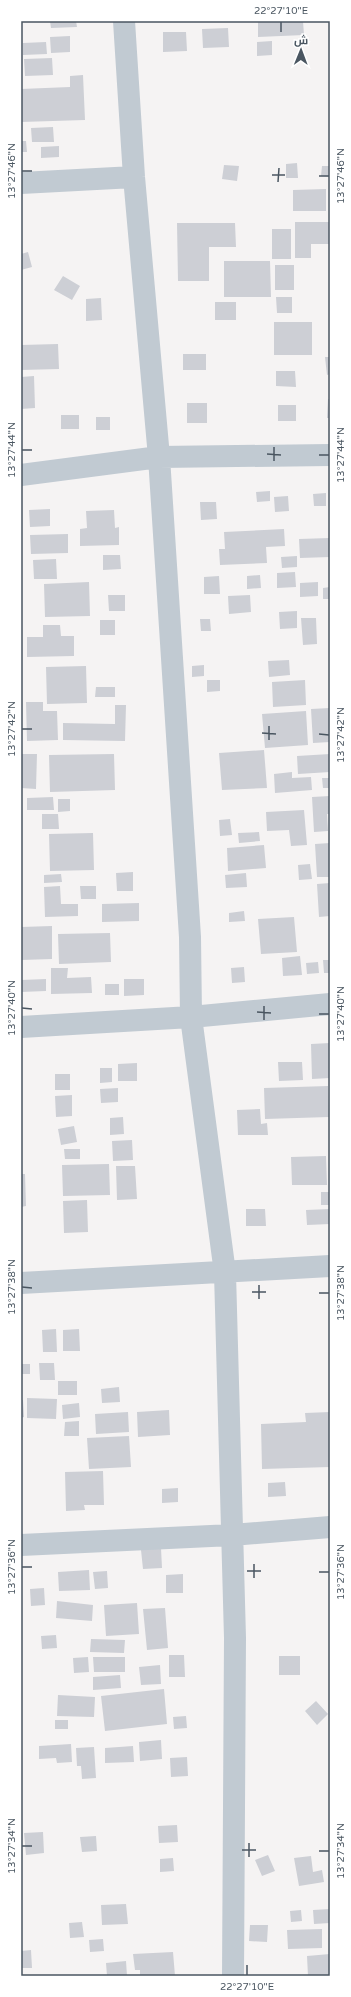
<svg xmlns="http://www.w3.org/2000/svg" width="351" height="1997" font-family="'Varela Round',Cairo,sans-serif">
  <rect width="100%" height="100%" fill="#f5f3f3"/>
  <!-- building -->
  <path fill="#cdcfd5" d="M50 21H76L77 27 51 28Z
    M258 21H303L304 35 258 37Z
    M228 28 229 47 203 48 202 29Z
    M163 32H186L187 51 163 52Z
    M70 36V52L51 53 50 37Z
    M272 41V55L257 56V42Z
    M46 42 47 54 23 55V43Z
    M52 58 53 75 25 76 24 59Z
    M83 75 85 120 21 122V89L70 87V76Z
    M53 127 54 142H32L31 128Z
    M21 141H26L27 152H21Z
    M59 146V157L41 158V147Z
    M297 163 298 178H286V164Z
    M224 165 239 166 237 181 222 179Z
    M322 166H330V177L321 176Z
    M326 189V211H293V190Z
    M295 222H330V244H311V258H295Z
    M177 223H235L236 247H209V281H178Z
    M272 229H291V259H272Z
    M28 252 32 267 21 270V254Z
    M224 261H270L271 297H224Z
    M275 265H294V290H275Z
    M63 276 80 286 72 300 54 290Z
    M276 297H292V313H277Z
    M101 298 102 320 86 321V299Z
    M215 302H236V320H215Z
    M274 322H312V355H274Z
    M58 344 59 369 21 370V345Z
    M183 354H206V370H183Z
    M325 357H330V374L327 375Z
    M276 371H295L296 387 276 386Z
    M34 376 35 408 21 409V377Z
    M328 399H330V418H327Z
    M187 403H207V423H187Z
    M278 405H296V421H278Z
    M61 415H79V429H61Z
    M96 417H110V430H96Z
    M270 491V501L257 502 256 492Z
    M326 493V506H314L313 494Z
    M288 496 289 511 275 512 274 497Z
    M200 502H216L217 519 201 520Z
    M50 509V526L30 527 29 510Z
    M114 510 115 528 119 527V545L80 546V529L87 528 86 511Z
    M284 529 285 546 266 547 267 563 220 565 219 549H225L224 532Z
    M68 534V553L31 554 30 535Z
    M330 538V557L300 558 299 539Z
    M103 555H120L121 569 103 570Z
    M297 556V567L282 568 281 557Z
    M56 559 57 579H34L33 560Z
    M295 572 296 587 277 588V573Z
    M260 575 261 588 247 589V576Z
    M219 576 220 594H204V577Z
    M89 582 90 616 45 617 44 584Z
    M318 582V596L300 597V583Z
    M330 587V599H323V588Z
    M108 595H125V611H109Z
    M250 595 251 612 229 614 228 596Z
    M297 611V628L280 629 279 612Z
    M301 618H316L317 644 303 645Z
    M200 619H210L211 631H201Z
    M100 620H115V635H100Z
    M43 625H60L61 636H74V656L27 657V637H43Z
    M289 660 290 675 269 677 268 661Z
    M204 665V676L192 677V666Z
    M86 666 87 703 47 704 46 667Z
    M207 680H220V691L207 692Z
    M305 680 306 705 273 707 272 682Z
    M96 687H115V697H95Z
    M26 702H43V711H57L58 740 27 741Z
    M115 705H126L125 741 63 740V723L115 724Z
    M330 708V742L313 743 311 709Z
    M306 711 308 745 265 748 262 714Z
    M264 750 267 788 222 790 219 753Z
    M21 754H37L36 789 21 788Z
    M114 754 115 790 50 792 49 755Z
    M330 754V772L298 774 297 756Z
    M292 772V778L311 777 312 790 275 793 274 774Z
    M322 778H330V788H323Z
    M330 796V814H327L328 831 314 832 312 797Z
    M53 797 54 810H27V798Z
    M58 799H70V811L58 812Z
    M304 810 307 845 291 846 289 830 267 831 266 812Z
    M42 814H58L59 829H42Z
    M230 819 232 835 220 836 219 820Z
    M259 832 260 841 239 843 238 833Z
    M93 833 94 870 50 871 49 834Z
    M330 843V877H317L315 844Z
    M264 845 266 868 228 871 227 848Z
    M310 864 312 879 299 880 298 865Z
    M133 872V891H117L116 873Z
    M246 873 247 887 226 888 225 875Z
    M61 874 62 882 44 883V875Z
    M330 883V916L319 917 317 884Z
    M60 886 61 904H78V916L45 917 44 887Z
    M80 886H96V899H81Z
    M139 903V921L102 922V904Z
    M244 911 245 921 229 922V913Z
    M294 917 297 952 261 954 258 919Z
    M52 926V959L21 960V927Z
    M110 933 111 962 59 964 58 934Z
    M300 956 302 975 283 976 282 958Z
    M323 960H330V973H324Z
    M318 962 319 973 307 974 306 963Z
    M244 967 245 982 232 983 231 968Z
    M51 968H68L67 978 91 977 92 993 51 994Z
    M46 979V991L21 992V980Z
    M124 979H144V995L124 996Z
    M105 984H119V995H105Z
    M330 1043V1078L312 1079 311 1044Z
    M278 1062H302L303 1080 279 1081Z
    M137 1063V1081H118V1064Z
    M100 1068H112V1082L100 1083Z
    M55 1074H70V1090H55Z
    M328 1086 329 1117 265 1119 264 1088Z
    M118 1088V1102L101 1103 100 1089Z
    M72 1095V1116L56 1117 55 1096Z
    M260 1109 261 1124 267 1123 268 1135H238L237 1110Z
    M123 1117 124 1134 110 1135V1118Z
    M74 1126 77 1142 61 1145 58 1129Z
    M132 1140 133 1160 113 1161 112 1141Z
    M64 1149H80V1159H65Z
    M326 1156 327 1185H292L291 1157Z
    M109 1164 110 1195 63 1196 62 1165Z
    M116 1166H135L137 1199 117 1200Z
    M21 1174H25L26 1206 21 1207Z
    M321 1192H330V1205H321Z
    M87 1200 88 1232 64 1233 63 1201Z
    M246 1209H265L266 1226H246Z
    M330 1209V1224L307 1225 306 1210Z
    M56 1329 57 1352H43L42 1330Z
    M79 1329 80 1351H63V1330Z
    M39 1363H54L55 1380H40Z
    M21 1364H30V1374H21Z
    M58 1381H77V1395H58Z
    M119 1387 120 1402 102 1403 101 1389Z
    M27 1398 57 1399 56 1419 27 1418Z
    M21 1400H23L24 1417 21 1418Z
    M79 1403 80 1417 63 1419 62 1405Z
    M169 1410 170 1435 138 1437 137 1412Z
    M128 1412 129 1432 96 1434 95 1414Z
    M330 1412V1467L262 1469 261 1424 306 1422 305 1413Z
    M79 1421V1436H64L65 1422Z
    M129 1436 131 1467 89 1469 87 1438Z
    M103 1471 104 1505H84L85 1510 66 1511 65 1472Z
    M285 1482 286 1496 268 1497V1483Z
    M178 1488V1502L162 1503V1489Z
    M161 1548 162 1568 143 1569 141 1550Z
    M89 1570 90 1590 59 1591 58 1572Z
    M107 1571 108 1588 95 1589 93 1572Z
    M183 1574V1593H166V1575Z
    M44 1588 45 1605 31 1606 30 1589Z
    M57 1601 93 1605 92 1621 56 1618Z
    M137 1603 139 1634 106 1636 104 1605Z
    M165 1608 168 1648 147 1650 143 1609Z
    M56 1635 57 1648 42 1649 41 1636Z
    M91 1639 125 1640 124 1653 90 1652Z
    M169 1655H184L185 1677H169Z
    M279 1656H300V1675H279Z
    M88 1657 89 1672 74 1673 73 1658Z
    M93 1657H125V1672H94Z
    M160 1665 161 1684 141 1685 139 1667Z
    M120 1675 121 1688 93 1690V1677Z
    M164 1689 167 1724 105 1731 101 1696Z
    M58 1695 95 1697 94 1717 57 1716Z
    M316 1701 328 1714 317 1725 305 1711Z
    M186 1716 187 1728 174 1729 173 1717Z
    M55 1720H68V1729H55Z
    M161 1740 162 1759 140 1761 139 1742Z
    M71 1744 72 1762 57 1763 56 1758 39 1759V1746Z
    M133 1746 134 1762 105 1763V1748Z
    M94 1747 96 1778 82 1779 81 1766H77L76 1748Z
    M187 1757 188 1776 171 1777 170 1758Z
    M177 1825 178 1842 159 1843 158 1826Z
    M43 1832 44 1853 26 1855 24 1833Z
    M96 1836 97 1851 82 1852 80 1837Z
    M268 1855 275 1871 262 1876 255 1860Z
    M311 1856 313 1872 322 1870 324 1882 299 1886 294 1858Z
    M173 1858 174 1871 160 1872V1859Z
    M126 1904 128 1924 102 1925 101 1905Z
    M330 1909V1923L314 1924 313 1910Z
    M301 1910 302 1921 291 1922 290 1911Z
    M82 1922 84 1937 70 1938 69 1923Z
    M250 1925H268L267 1942 249 1941Z
    M322 1929V1948L288 1949 287 1930Z
    M103 1939 104 1951 90 1952 89 1940Z
    M31 1950 32 1968H21V1951Z
    M173 1952 175 1976H140V1970H135L133 1954Z
    M330 1954V1976H308L307 1956Z
    M126 1961 127 1976H107L106 1963Z"/>
  <g fill="none" stroke-linecap="round" stroke-linejoin="round">
    <!-- minor -->
    <path stroke="#c1cad2" stroke-width="22" d="M124 21 134 177 159 457 190 937 191 1017 225 1273 235 1638 233 1976
      M21 183 134 177
      M21 475 159 457 330 455
      M21 1027 191 1017 330 1004
      M21 1283 330 1266
      M21 1545 232 1535 330 1527"/>
  </g>
  <!-- ticks -->
  <path fill="none" stroke="#4a5661" stroke-width="1.5" d="M281 32V22M22 171H32M272 175H285M319 176H329M278 182 279 168M22 450H32M267 454 281 455M319 455H329M274 461V447M22 729H32M262 733 276 734M319 734 329 735M269 740V726M22 1008 32 1009M257 1012 271 1013M319 1014H329M264 1020V1006M22 1287 32 1288M252 1292H266M319 1293H329M259 1299V1285M22 1567H32M247 1571H261M319 1572H329M254 1578V1564M22 1846H32M242 1850H256M319 1851H329M249 1857V1843M247 1975V1965"/>
  <!-- border -->
  <rect width="351" height="1997" fill="none" stroke="#ffffff" stroke-width="44"/>
  <!-- north arrow -->
  <g transform="translate(301 50) rotate(1)" stroke="#ffffff" stroke-width="3" paint-order="stroke">
  <path d="M0-3L7 15L0 10L-7 15Z" fill="#4a5661"/>
  <text y="-6" font-size="11" font-weight="bold" text-anchor="middle" fill="#4a5661">ش</text>
  </g>
  <rect x="22" y="22" width="307" height="1953" fill="none" stroke="#4a5661" stroke-width="1.5"/>
  <g font-size="10" text-anchor="middle" fill="#4a5661">
    <text x="281" y="14">22°27'10"E</text>
    <text transform="translate(11 171) rotate(-90)" y="4">13°27'46"N</text>
    <text transform="translate(340 176) rotate(-90)" y="4">13°27'46"N</text>
    <text transform="translate(11 450) rotate(-90)" y="4">13°27'44"N</text>
    <text transform="translate(340 455) rotate(-90)" y="4">13°27'44"N</text>
    <text transform="translate(11 729) rotate(-90)" y="4">13°27'42"N</text>
    <text transform="translate(340 735) rotate(-90)" y="4">13°27'42"N</text>
    <text transform="translate(11 1008) rotate(-90)" y="4">13°27'40"N</text>
    <text transform="translate(340 1014) rotate(-90)" y="4">13°27'40"N</text>
    <text transform="translate(11 1287) rotate(-90)" y="4">13°27'38"N</text>
    <text transform="translate(340 1293) rotate(-90)" y="4">13°27'38"N</text>
    <text transform="translate(11 1567) rotate(-90)" y="4">13°27'36"N</text>
    <text transform="translate(340 1572) rotate(-90)" y="4">13°27'36"N</text>
    <text transform="translate(11 1846) rotate(-90)" y="4">13°27'34"N</text>
    <text transform="translate(340 1851) rotate(-90)" y="4">13°27'34"N</text>
    <text x="247" y="1990">22°27'10"E</text>
  </g>
</svg>
